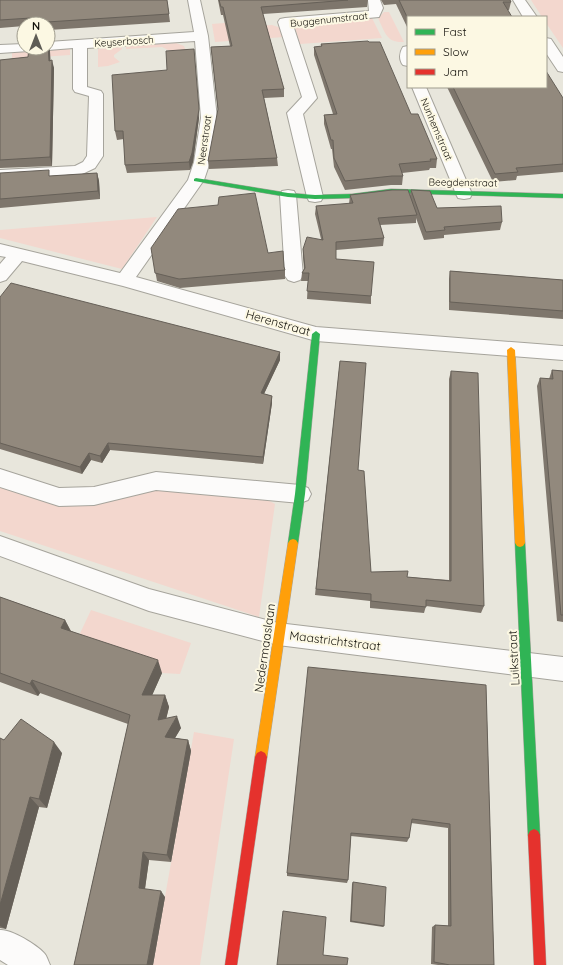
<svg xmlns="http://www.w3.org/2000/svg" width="563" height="965" font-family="Quicksand,sans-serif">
  <rect width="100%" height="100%" fill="#e8e6dc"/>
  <!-- green -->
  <path fill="#f3d7ce" d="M531 0H563V48L546 23V17H542Z
    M384 12H389L404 42C386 43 385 32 378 18Z
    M372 18 382 38 300 44 295 28 305 23Z
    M258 20 260 26 272 25 281 28 284 37 215 42 212 24Z
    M176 43 184 46 186 51 174 53 162 47 126 49V46Z
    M122 47V49L114 55V57L120 62 108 66 98 67V49Z
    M70 48V55L12 59V52Z
    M157 217 122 269 0 238V230Z
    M0 487 49 503 84 505 164 489 266 499 275 504 259 617 0 531Z
    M91 610 191 643 180 674 162 673 75 644Z
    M194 732 234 739 200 965H153Z"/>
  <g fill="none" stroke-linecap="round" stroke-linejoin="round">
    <defs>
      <path id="street" d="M188 0H200L208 36 217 118 210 162 204 180 136 277 316 327 563 346V360L316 341 123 286 22 261 6 280 0 282V264L6 257 0 256V244L120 273 188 180 194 162 201 118 195 41 87 48V87L101 91 103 94V156L95 168 78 176 0 180V170L75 166 83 162 87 156 89 96 75 92 73 89V48L48 50 43 49 48 48V42L194 32Z
        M368 0H380L383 8 379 17 293 25 317 98 303 114 323 197 321 201 315 202 309 201 307 197 287 113 302 97 278 22 280 19 285 18 369 11Z
        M513 0H525L537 17H523Z
        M546 38 551 39 563 57V72L558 71 546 53Z
        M24 44V48H31L29 51 0 53V45Z
        M408 46V66L403 65C399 60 399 53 403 47Z
        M412 87H426L472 194 470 198 464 199 458 198 456 194Z
        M288 190 294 191 296 195 303 276 300 280 294 282 288 280 285 276 280 195 282 191Z
        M0 469 59 488 94 487 156 472 300 485 308 488 311 494 308 500 300 503 156 490 94 505 59 506 0 487Z
        M0 536 149 589 278 623 563 657V681L278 645 149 611 0 556Z
        M0 930C11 929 37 945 44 953 47 956 48 961 50 965H8L0 960Z"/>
      <path id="fast" d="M196 178 288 193 315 195 352 194 391 189 563 194V198L391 193 352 198 315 199 288 197 194 181V179Z
        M316 331 320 334 305 494 298 543 296 546 293 547 290 546 288 543 295 494 312 334Z
        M520 539 523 540 525 543 540 835 538 839 534 841 530 839 528 835 515 543 517 540Z"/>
      <path id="slow" d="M511 347 515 350 525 543 523 546 520 547 517 546 515 543 507 350Z
        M293 539 296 540 298 543 267 757 265 761 261 763 257 761 255 757 288 543 290 540Z"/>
      <path id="jam" d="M261 751 265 753 267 757 237 965H225L255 757 257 753Z
        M534 829 538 831 540 835 546 965H534L528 835 530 831Z"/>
    </defs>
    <!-- street casing -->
    <use href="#street" stroke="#a6a49c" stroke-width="2"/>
    <!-- fast casing -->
    <use href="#fast" stroke="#a6a49c" stroke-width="1"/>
    <!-- slow casing -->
    <use href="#slow" stroke="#a6a49c" stroke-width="1"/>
    <!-- jam casing -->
    <use href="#jam" stroke="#a6a49c" stroke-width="1"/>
    <!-- street -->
    <use href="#street" fill="#fcfbfa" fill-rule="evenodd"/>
    <!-- fast -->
    <use href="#fast" fill="#30b455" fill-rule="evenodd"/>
    <!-- slow -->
    <use href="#slow" fill="#ff9f0a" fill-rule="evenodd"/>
    <!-- jam -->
    <use href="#jam" fill="#e5322d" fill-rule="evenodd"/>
  </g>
  <!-- wall -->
  <path fill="#7e766c" d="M0 0H167L170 22 49 30V40L48 41V24H24V26L0 28Z
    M218 0H368L367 7 263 14 284 89V97L264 98 277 158 278 166 209 169 208 161 218 111 211 47 230 46 223 15H221Z
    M381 0H510L511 2 509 10 408 17V29L396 4 384 5Z
    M48 44 50 51V60L54 68 52 166 0 168V60L28 57Z
    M321 44 411 114 437 159 436 168H430L429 170 402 173 403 176 402 185H391L345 190 334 167 332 149H331L324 124V115L333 114 314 55V47L321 46Z
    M167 70 199 118 193 162 190 170 127 173 125 165 124 139 117 140 115 131Z
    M447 87H546L563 98V172L517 176 516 180 493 182Z
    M0 173 51 176 97 173 99 181 100 199 0 208Z
    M411 190 437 208 502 222 500 230 444 235V238L424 240 416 218V223L380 225 384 238 383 246 336 250V259L371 296V304L307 299 308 281H301L302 273 304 269 303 257V249L321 239 315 214 316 206 349 204 350 195H410Z
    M151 248 268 253 284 267 285 270V279L180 288 157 281Z
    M450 271 563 280V319L449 310V279Z
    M0 297 280 352V360L264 394 272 396V403L263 464 110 450 102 463 91 460 82 474 0 449Z
    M340 361 358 470 371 572 407 577 449 580V379L451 371 484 606 481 613 426 606 424 613 370 608V601L315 595Z
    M552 370 563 371V622L557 621 537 386 540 378 549 379Z
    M0 597 65 620 71 631 162 673 152 695H165L169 707 166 719 181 728 175 738 188 740 191 751 171 862 149 860 145 889 165 897 153 965H74L128 724 40 693 38 696 0 682Z
    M486 685 494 965H438L431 964 432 927 435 925 448 926V828L411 823 409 838 407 842 351 836 348 880 347 883 287 876V873Z
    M0 738 4 740 62 753 47 808 39 807 6 929 0 928Z
    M353 882 384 926 383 927 350 922 352 884Z"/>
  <!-- shaded-wall -->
  <path fill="#666058" d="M48 27 49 40 48 41Z
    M48 44 50 51 51 69 49 61Z
    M194 49 199 118 193 162 190 170 189 162Z
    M52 60 54 68 52 166 50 157Z
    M97 173 99 181 100 199 98 191Z
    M280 352V360L261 400V393Z
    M272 396V403L263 464V457Z
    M108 443 110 450 102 463 100 456Z
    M89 453 91 460 82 474 80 467Z
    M65 620 72 634 61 628Z
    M158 660 162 673 147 707 142 695Z
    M32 680 40 693 38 696 30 684Z
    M165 695 169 707 163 732 158 720Z
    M177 716 181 728 169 748 165 737Z
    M188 740 191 751 171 862 167 855Z
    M54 742 62 753 47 808 39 799Z
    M30 797 39 807 6 929 0 926V905Z
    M143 852 149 860 144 895 139 888Z
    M161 891 165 897 153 965H147Z"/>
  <!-- building -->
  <path fill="#92897d" stroke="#666058" d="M0 0H167L169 14 47 22V24H30L31 18 0 20Z
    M219 0H348L261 7 284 89 262 90 277 158 208 161 218 109 211 47 232 46 223 7H221Z
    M399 0H510L511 2H503L512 17H408V19Z
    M368 41 369 42H380L411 114H418L437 159H430L431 161 399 164 403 176H392L345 181 334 158 333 140H331L324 115 337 114 314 47 322 46 321 44Z
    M48 46 49 61 52 60 50 157 0 160V60L28 57 29 48H48Z
    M194 49 199 109 192 153 189 162 125 165 123 131H115L112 75 167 70 166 51Z
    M546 71 563 98V164L516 168 518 172 495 174 453 87H546Z
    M49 170V176L97 173 98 191 0 199V173Z
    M392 190H408L417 215 378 218 384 238 336 242V259L374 262 371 296 307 291 309 273H302L305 268 303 249 307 237 323 240 316 206 353 203 350 195Z
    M411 190 430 191 437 208 501 206 502 222 444 227 445 230 426 232Z
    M255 193 268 253 283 251 284 267 285 270 179 279 155 273 151 248 178 209 218 205 219 197Z
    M450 271 563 280V311L450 302Z
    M11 283 280 352 261 393 272 396 263 457 108 443 100 456 89 453 80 467 0 443V297Z
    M340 361 366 363 358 470 364 471 371 572 408 571 407 577 451 581V371L478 373 484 606 426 600V607L371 601V594L316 589Z
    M552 370 563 371V615H561L540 378 553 379Z
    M0 597 65 620 61 628 158 660 142 695H165L158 720 177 716 165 737 188 740 167 855 143 852 139 888 161 891 147 965H74L130 715 32 680 30 684 0 673Z
    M308 667 486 685 494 965H450L434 962 435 925 451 926 450 824 412 819 409 838 351 833 348 880 287 873Z
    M21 719 54 742 39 799 30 797 0 905V738L4 740Z
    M353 882 386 887 384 926 351 921Z
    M283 911 326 917 323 955 348 958 347 965H277Z"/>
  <g text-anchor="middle" stroke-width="4" stroke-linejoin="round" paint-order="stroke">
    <!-- far-street labels -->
    <g font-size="10" fill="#14120c" stroke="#fcf8e3">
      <text transform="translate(329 19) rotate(-6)" y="4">Buggenumstraat</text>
      <text transform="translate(124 41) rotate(-4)" y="4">Keyserbosch</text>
      <text transform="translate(437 129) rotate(67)" y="4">Nunhemstraat</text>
      <text transform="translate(204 140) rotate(-82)" y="4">Neerstraat</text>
      <text transform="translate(463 182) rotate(1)" y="4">Beegdenstraat</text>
    </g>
    <!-- street labels -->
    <g font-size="12" fill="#14120c" stroke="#fcf8e3">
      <text transform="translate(278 323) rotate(16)" y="4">Herenstraat</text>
      <text transform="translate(335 641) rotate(7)" y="4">Maastrichtstraat</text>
      <text transform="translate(265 648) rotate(-82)" y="4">Nedermaaslaan</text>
      <text transform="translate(514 658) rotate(-93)" y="4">Luikstraat</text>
    </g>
  </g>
  <!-- legend -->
  <rect x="407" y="16" width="140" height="72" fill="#fcf8e3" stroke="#9f9c8d"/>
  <rect x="415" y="29" width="20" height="6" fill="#30b455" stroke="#9f9c8d"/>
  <text x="443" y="36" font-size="12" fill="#14120c">Fast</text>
  <rect x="415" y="49" width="20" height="6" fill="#ff9f0a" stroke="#9f9c8d"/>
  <text x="443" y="56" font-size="12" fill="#14120c">Slow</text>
  <rect x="415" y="69" width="20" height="6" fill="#e5322d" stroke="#9f9c8d"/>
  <text x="443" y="76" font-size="12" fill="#14120c">Jam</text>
  <!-- north arrow -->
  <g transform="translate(36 36)"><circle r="19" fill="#fcf8e3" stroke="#9f9c8d"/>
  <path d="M0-3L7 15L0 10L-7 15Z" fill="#5e5c55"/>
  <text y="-6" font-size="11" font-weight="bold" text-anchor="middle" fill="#14120c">N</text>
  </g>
</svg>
